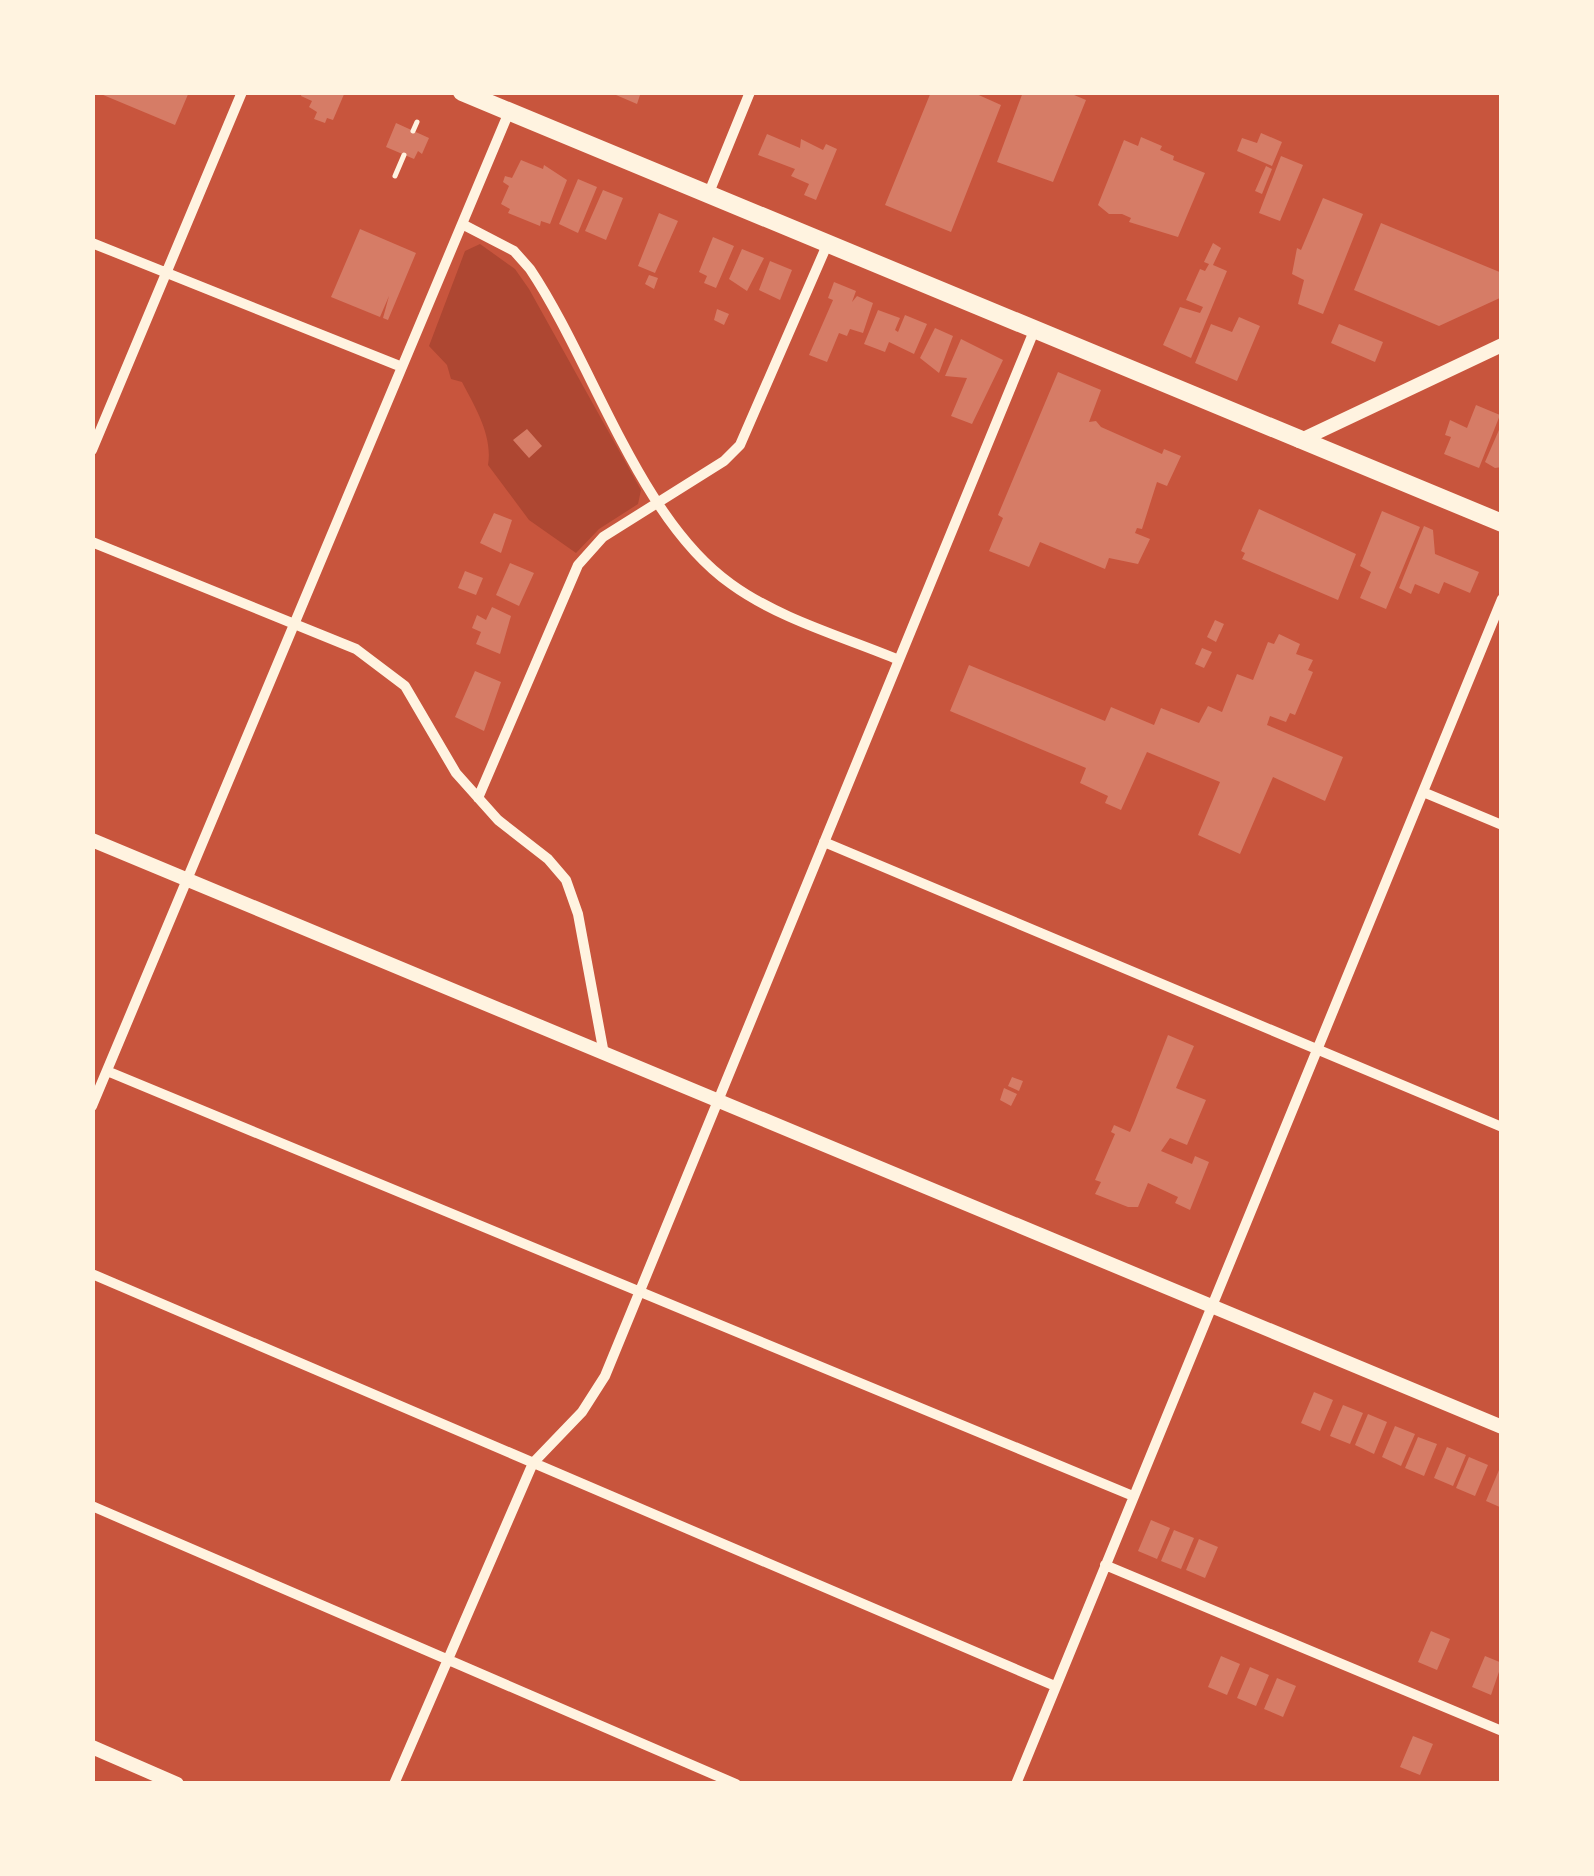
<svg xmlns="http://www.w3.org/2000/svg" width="1594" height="1876" font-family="'Exo 2',sans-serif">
  <rect width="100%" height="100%" fill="#c8553d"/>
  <!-- green -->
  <path fill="#ae4732" d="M480 244 515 269 529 289 641 490 638 504 599 529 576 553 529 520 488 465C493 436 475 407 462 382L451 379 447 365 429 346 465 251Z"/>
  <!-- building -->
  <path fill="#d67c66" d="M96 92H189L175 125Z
    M302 92H345L333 120 327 118 325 123 314 119 317 112 309 107 312 101 301 96Z
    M609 92H641L637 104Z
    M931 92H972L1001 105 951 232 885 205Z
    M1023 92H1067L1086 100 1053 182 997 162Z
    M396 123 429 138 422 154 418 151 414 159 386 147Z
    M1261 133 1282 142 1272 166 1237 151 1242 138 1257 143Z
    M767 134 800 148 801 139 823 150 826 144 837 149 816 200 804 195 809 184 791 176 795 169 758 155Z
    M1141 137 1162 146 1160 150 1174 156 1173 160 1205 173 1178 237 1129 222 1131 218 1122 214H1109L1098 205 1124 140 1138 146Z
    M1281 156 1303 165 1280 221 1259 213Z
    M521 160 543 169 544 165 567 180 550 224 541 221 540 226 508 213 510 209 501 204 509 186 503 182 505 176 512 178Z
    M1266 166 1272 169 1262 194 1255 191Z
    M578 179 597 187 578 233 559 224Z
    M603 190 623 198 606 240 585 231Z
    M1323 198 1363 214 1323 314 1298 304 1304 280 1292 274 1297 248 1301 250Z
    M659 213 678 221 655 273 638 266Z
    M1381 223 1502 273V297L1439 326 1354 290Z
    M360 229 416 253 388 320 383 318 389 296 380 317 331 297Z
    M713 237 734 246 716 288 704 283 707 276 699 272Z
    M1213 243 1221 248 1213 265 1227 271 1191 358 1163 345 1180 307 1200 313 1203 307 1186 300 1200 269 1205 271 1209 264 1204 262Z
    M742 249 764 258 747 291 729 279Z
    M770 261 792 270 780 300 759 290Z
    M649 275 658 278 654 289 645 284Z
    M834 282 856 291 852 302 857 296 873 303 863 333 850 329 847 336 839 333 827 362 809 355 833 300 828 298Z
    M717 309 729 314 724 325 714 320Z
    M878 310 900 318 895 330 898 332 905 315 927 324 914 354 889 342 885 352 864 344Z
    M1239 317 1260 326 1237 381 1195 363 1211 324 1232 332Z
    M1339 324 1383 342 1375 362 1331 343Z
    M935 328 953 336 939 373 920 358Z
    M961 339 1003 360 972 424 951 416 967 378 945 376Z
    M1058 372 1101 390 1089 422 1096 421 1101 427 1162 454 1164 449 1181 456 1167 486 1157 482 1142 529 1137 528 1135 533 1150 539 1138 564 1109 558 1105 569 1040 542 1029 567 989 551 1003 518 998 515Z
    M1476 405 1500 415 1479 468 1444 454 1451 437 1445 435 1450 420 1467 428Z
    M1502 423V467L1495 468 1485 462Z
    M527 429 542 446 529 458 513 440Z
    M1259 509 1356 554 1338 600 1242 559 1245 553 1241 551Z
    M1382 511 1420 527 1386 609 1360 598 1371 572 1360 566Z
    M494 513 512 520 501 553 480 543Z
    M1424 526 1433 530 1435 554 1479 572 1470 593 1444 582 1439 594 1415 584 1411 594 1399 588Z
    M510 563 534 573 519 606 496 595Z
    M465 571 483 578 476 595 458 588Z
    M492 607 511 616 500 654 476 644 481 632 472 628 477 615 486 620Z
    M1215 620 1224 624 1216 642 1207 637Z
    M1279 634 1300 644 1296 654 1313 660 1308 670 1313 672 1295 715 1290 713 1286 722 1270 716 1267 725 1343 757 1325 801 1273 777 1240 854 1198 835 1220 782 1147 752 1121 810 1105 803 1108 796 1080 783 1086 768 950 711 969 665 1105 721 1111 707 1154 725 1161 708 1199 723 1208 706 1222 712 1237 674 1253 680 1268 642 1274 644Z
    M1202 648 1212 652 1204 668 1195 664Z
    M475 671 501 682 484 731 455 717Z
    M1168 1035 1194 1046 1176 1088 1206 1100 1187 1145 1170 1138 1161 1151 1192 1164 1195 1156 1209 1162 1190 1210 1175 1203 1178 1197 1148 1183 1138 1207H1128L1095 1194 1101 1182 1095 1180 1115 1134 1111 1132 1114 1125 1130 1132 1134 1123Z
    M1012 1077 1023 1081 1019 1091 1008 1086Z
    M1004 1088 1017 1094 1011 1106 1000 1100Z
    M1314 1392 1333 1400 1320 1431 1301 1423Z
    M1343 1405 1363 1413 1350 1444 1330 1436Z
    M1368 1414 1387 1422 1374 1454 1355 1445Z
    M1395 1426 1415 1434 1401 1466 1382 1457Z
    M1418 1437 1437 1444 1424 1476 1405 1468Z
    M1447 1447 1466 1455 1453 1486 1434 1478Z
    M1469 1457 1488 1465 1475 1496 1456 1488Z
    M1499 1470 1502 1471V1508L1486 1501Z
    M1151 1520 1170 1528 1157 1559 1138 1551Z
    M1174 1530 1194 1538 1181 1569 1161 1561Z
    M1199 1539 1218 1547 1205 1578 1186 1570Z
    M1431 1631 1450 1639 1437 1670 1418 1662Z
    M1221 1656 1240 1664 1227 1695 1208 1687Z
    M1485 1656 1502 1663 1491 1695 1472 1687Z
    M1250 1667 1269 1675 1256 1706 1237 1698Z
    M1277 1678 1296 1686 1283 1717 1264 1709Z
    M1413 1736 1433 1744 1420 1775 1400 1767Z"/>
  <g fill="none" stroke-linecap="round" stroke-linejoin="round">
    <!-- service -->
    <path stroke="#fff3e0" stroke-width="5" d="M413 131 417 122
      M395 176 404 155"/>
    <!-- minor -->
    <path stroke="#fff3e0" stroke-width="10" d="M708 195 750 92
      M462 224 514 251 530 269C593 363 639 519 731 584 779 619 844 637 899 660
      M92 243 402 367
      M92 450 242 92
      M92 542 356 649 405 686 456 773 498 820 548 859 566 880 578 914 604 1054
      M1423 792 1502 825
      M478 798 578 565 603 537 724 461 740 445 827 245
      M824 842 1502 1127
      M107 1071 1133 1496
      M92 1106 509 112
      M92 1274 1055 1686
      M92 1506 736 1784
      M1105 1565 1502 1731
      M394 1784 533 1463 582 1412 605 1376 1034 331
      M1016 1784 1502 599"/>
    <!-- tertiary -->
    <path stroke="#fff3e0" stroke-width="14" d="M1299 441 1502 345
      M92 840 1502 1427
      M92 1747 177 1784"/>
    <!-- primary -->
    <path stroke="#fff3e0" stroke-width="18" d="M462 92 1502 523"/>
  </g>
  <!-- border -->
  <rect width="1594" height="1876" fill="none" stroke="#fff3e0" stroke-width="190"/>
</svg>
